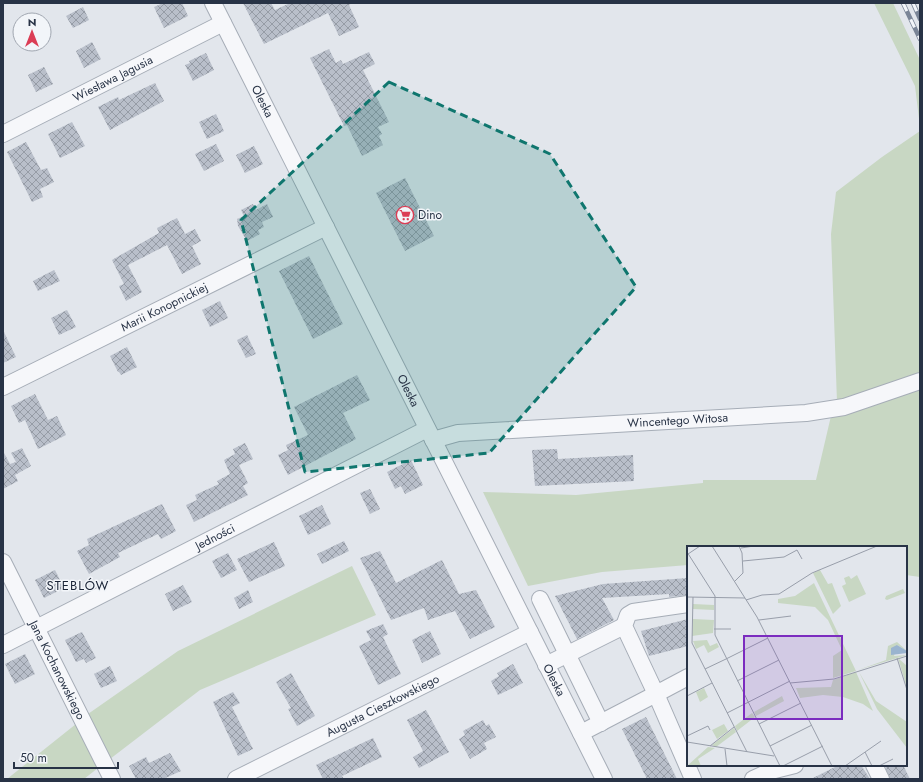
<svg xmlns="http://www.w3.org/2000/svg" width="923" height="782" font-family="Jost,sans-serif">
  <defs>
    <pattern id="building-cross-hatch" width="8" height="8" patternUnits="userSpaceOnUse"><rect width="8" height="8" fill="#b9bfca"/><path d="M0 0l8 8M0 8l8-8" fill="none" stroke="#969ca6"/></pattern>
  </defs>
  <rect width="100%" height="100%" fill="#e2e6ec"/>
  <!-- grass -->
  <path fill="#c8d7c3" d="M874 3H893L920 60V127L915 86Z
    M920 131V374L837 402 831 234 836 192 882 157Z
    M920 388V577L906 575V547H688V565L602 572 528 586 483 492 576 495 703 483V480H816L831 416Z
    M352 566 376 615 200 690 110 759 88 714 178 651Z
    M76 724 98 768 84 779H7Z"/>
  <!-- building -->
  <path fill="url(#building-cross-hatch)" d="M163 3H182L188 16 164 28 154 7Z
    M243 3H271L275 10 290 3H352L349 5 359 27 339 36 328 13 264 44Z
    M83 7 89 20 73 28 66 16Z
    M92 42 101 59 84 68 76 51Z
    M329 49 336 63 341 60 343 64 369 52 375 64 363 70 389 122 378 127 382 134 379 136 383 145 362 156 347 125 344 126 310 58Z
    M206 53 214 70 193 81 185 65 190 63 189 61Z
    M44 67 53 84 36 92 28 75Z
    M155 83 164 101 110 130 98 107 118 97 119 100Z
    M216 114 224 131 207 139 199 122Z
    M72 122 85 146 60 158 48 134Z
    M26 142 41 170 47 168 54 182 40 189 43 197 32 202 7 152Z
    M216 144 224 161 204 171 195 154Z
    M254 146 263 164 245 173 236 155Z
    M405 178 434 236 405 251 376 193Z
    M253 204 256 210 267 204 273 217 262 222 264 227 258 230 260 234 247 241 238 226 237 219 244 216 241 210Z
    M177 218 185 234 195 229 201 241 192 246 201 264 182 274 167 245 128 265 142 292 126 301 119 286 124 284 112 260 159 233 157 228Z
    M309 256 343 324 313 339 279 271Z
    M54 270 60 281 38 291 33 281Z
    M220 301 228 318 210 327 202 310Z
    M67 310 76 327 59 335 51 318Z
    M3 330 16 357 3 363Z
    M247 335 256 354 246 358 237 340Z
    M127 347 137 367 121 375 119 372H118L110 356Z
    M357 375 370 400 343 413 356 439 288 475 278 455 288 450 286 445 308 435 294 407Z
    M35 394 48 420 57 416 66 435 38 449 25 420 19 423 11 406Z
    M245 443 253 459 239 465 248 483 243 486 248 495 194 522 186 505 197 500 195 495 219 484 217 481 230 474 224 460 235 454 233 449Z
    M22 448 31 466 15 475 18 481 3 489V451L10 464 16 462 11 453Z
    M557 449 558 459 633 455 634 481 535 486 532 450Z
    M411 460 423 485 405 494 401 486 395 489 387 472Z
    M370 489 380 509 370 514 360 493Z
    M162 504 176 531 161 539 158 534 118 553 120 557 89 574 77 551 89 545 87 539Z
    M322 505 331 524 308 535 299 516Z
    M344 541 349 551 322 564 317 554Z
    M274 542 285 566 249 582 237 559Z
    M380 551 396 583 442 560 459 594 476 590 495 627 470 639 455 611 428 620 424 608 391 620 360 558Z
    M228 553 237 570 221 578 212 561Z
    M55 570 64 588 44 598 35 580Z
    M688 578V595L669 597V594L602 598 614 620 577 639 555 596 603 584Z
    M183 585 192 602 173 611 165 594Z
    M248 590 253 602 239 609 234 598Z
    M688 619V646L649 656 641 631Z
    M383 624 388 634 383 637 401 674 378 685 359 646 371 640 366 631Z
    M430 631 441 654 422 663 412 640Z
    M82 632 96 658 86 663 84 659 76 662 65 640Z
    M25 654 35 674 15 684 5 664Z
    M513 664 523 683 498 695 491 681 499 676 497 673Z
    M110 666 117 681 101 688 94 674Z
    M291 673 315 716 297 726 288 709 291 708 276 682Z
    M233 692 240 703 232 707 253 749 238 756 213 702Z
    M426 710 449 752 419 768 413 757 423 751 407 720Z
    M646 717 677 779H647L622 729Z
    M483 720 486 726 489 724 496 737 484 743 487 749 470 759 459 739 465 735 463 731Z
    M373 738 382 757 342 776 344 779H323L316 765Z
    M170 753 181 771 163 779H136L129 766 146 757 149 763Z
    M839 765H861L870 779H811Z
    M888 765H903L910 779H890L885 766Z"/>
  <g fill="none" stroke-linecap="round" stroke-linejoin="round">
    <defs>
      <g id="minor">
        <path id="s1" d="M213 3 604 779"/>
        <path id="s2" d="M3 134 223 23"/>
        <path id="s3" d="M3 387 326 227"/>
        <path id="s4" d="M433 440 458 433 806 413 844 407 920 381"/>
        <path id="s5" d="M3 562 112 779"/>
        <path d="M540 599 601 723"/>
        <path d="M688 604 633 612 628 615 624 626 656 694 688 677"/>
        <path id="s6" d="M3 645 427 429"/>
        <path d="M546 665 624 626"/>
        <path d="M581 733 656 694 693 779"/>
        <path d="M874 765 881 779"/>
        <path id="s7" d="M236 779 530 632"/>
        <path d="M753 779 771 771 795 765"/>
      </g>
    </defs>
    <!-- minor casing -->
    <use href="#minor" stroke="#a6adb7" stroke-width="18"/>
    <!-- minor -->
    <use href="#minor" stroke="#f6f7fa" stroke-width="16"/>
    <defs>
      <path id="rail" d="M903 3 920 39
        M913 3 920 19"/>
    </defs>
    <!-- rail casing -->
    <use href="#rail" stroke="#7a8597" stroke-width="4.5"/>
    <!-- rail -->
    <use href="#rail" stroke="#f2f5f9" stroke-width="3" stroke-dasharray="9" stroke-linecap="butt"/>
  </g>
  <!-- marked area -->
  <path fill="#0f766e" fill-opacity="0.2" stroke="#0f766e" stroke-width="3" stroke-dasharray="8 5" stroke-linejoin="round" d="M389 82 550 154 636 287 489 453 305 472 241 220Z"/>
  <!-- icons -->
  <defs>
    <symbol id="supermarket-ring" viewBox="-11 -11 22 22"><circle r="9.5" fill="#f2f5f9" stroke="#db3d55" stroke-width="1.5"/><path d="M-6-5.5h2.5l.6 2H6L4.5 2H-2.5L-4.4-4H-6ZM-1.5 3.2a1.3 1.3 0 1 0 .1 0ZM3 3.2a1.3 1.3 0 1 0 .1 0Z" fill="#db3d55"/></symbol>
  </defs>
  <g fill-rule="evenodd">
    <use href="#supermarket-ring" x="395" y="205" width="20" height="20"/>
  </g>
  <g text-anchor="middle" stroke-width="3" stroke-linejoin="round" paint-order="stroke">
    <!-- street labels -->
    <g font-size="12" fill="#283346" stroke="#f2f5f9">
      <text dy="4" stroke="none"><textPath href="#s2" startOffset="123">Wiesława Jagusia</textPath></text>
      <text dy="4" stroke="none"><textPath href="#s1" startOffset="110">Oleska</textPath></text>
      <text dy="4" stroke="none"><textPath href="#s3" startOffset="180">Marii Konopnickiej</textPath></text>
      <text dy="4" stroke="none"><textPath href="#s1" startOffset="434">Oleska</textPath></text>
      <text dy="4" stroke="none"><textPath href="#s4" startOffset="246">Wincentego Witosa</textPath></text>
      <text dy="4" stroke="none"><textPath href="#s6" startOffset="238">Jedności</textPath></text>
      <text dy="4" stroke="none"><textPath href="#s5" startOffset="121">Jana Kochanowskiego</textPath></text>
      <text dy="4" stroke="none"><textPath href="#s1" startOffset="758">Oleska</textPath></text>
      <text dy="4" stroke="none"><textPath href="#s7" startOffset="164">Augusta Cieszkowskiego</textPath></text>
    </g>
    <!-- poi labels -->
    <g font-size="12" fill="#283346" stroke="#f2f5f9" text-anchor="start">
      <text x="418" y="219">Dino</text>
    </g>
    <!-- neighbourhood labels -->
    <g font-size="13" letter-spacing="1" fill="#1a2437" stroke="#f2f5f9">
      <text x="78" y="590">STEBLÓW</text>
    </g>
  </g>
  <!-- overview -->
  <g transform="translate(687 546)">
    <rect width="220" height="220" fill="#e2e6ec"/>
    <path d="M133 24 141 38 145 37 154 60 146 68 126 27ZM170 29 179 48 162 56 155 40 159 38 157 32 162 30 164 33ZM127 37 169 125 146 132V110L155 104 141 74 128 61 91 57V53L108 50ZM6 58 27 59V64L6 63ZM6 73 27 74 26 87 5 90ZM20 94 23 100 30 97 32 101 21 107 17 99 9 103 6 95ZM210 96 220 105 210 99 207 110 220 109 171 124 199 114 201 100ZM211 112 220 120V142ZM169 126 186 165 176 158 156 151 136 149 113 152 109 142 144 141 146 134ZM172 126 189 155 220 176V202L190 163ZM17 142 21 151 13 156 9 146ZM95 150 97 155 69 170 67 166ZM65 167 68 171 50 185 48 180ZM37 178 41 185 30 193 25 184ZM47 182 49 186 29 201 25 199ZM21 201 28 202 11 213 14 220H0Z" fill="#c8d7c3"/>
    <path d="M216 43 218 47 200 54 198 53 199 50Z" fill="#c8d7c3"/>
    <path d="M210 99 220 105V107L204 109V102Z" fill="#9ab4cf"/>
    <path fill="none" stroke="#989eaa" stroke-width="1" d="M25 0 70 71 145 220M54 2 67 0M0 6 28 50V89L93 220M1 8 13 0M56 15 97 11 110 4 115 13M48 35 56 27 55 7 52 0M0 51 58 52M6 51 5 97 60 206M59 54 75 49 92 48 125 27 190 0M72 74 104 70M27 83H44M210 112 220 144M39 113 81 92M18 123 39 113M50 135 92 114M103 137 147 133 220 110M0 150 25 137M40 167 103 135M72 178 114 157M0 190 21 180 23 184M0 196 87 210M23 200 47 181M83 200 125 179M38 203 40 220M178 206 185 220M96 220 136 200M158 220 194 195M192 220 206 213"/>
    <path fill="#7b2cbf" fill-opacity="0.15" stroke="#7b2cbf" stroke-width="2" d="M57 90H155V173H57Z"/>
    <rect width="220" height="220" fill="none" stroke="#283346" stroke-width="2"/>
  </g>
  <!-- border -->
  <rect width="923" height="782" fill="none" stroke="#283346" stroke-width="8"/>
  <!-- north arrow -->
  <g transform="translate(32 32)"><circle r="19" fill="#f2f5f9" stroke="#a1a7b1"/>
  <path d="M0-3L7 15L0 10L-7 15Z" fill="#db3d55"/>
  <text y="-6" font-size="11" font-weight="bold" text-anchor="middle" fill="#283346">N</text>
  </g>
  <!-- scale -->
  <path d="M14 762v6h104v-6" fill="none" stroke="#283346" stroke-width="2"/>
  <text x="20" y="762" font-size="12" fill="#283346" stroke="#f2f5f9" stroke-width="3" paint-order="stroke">50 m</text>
</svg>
